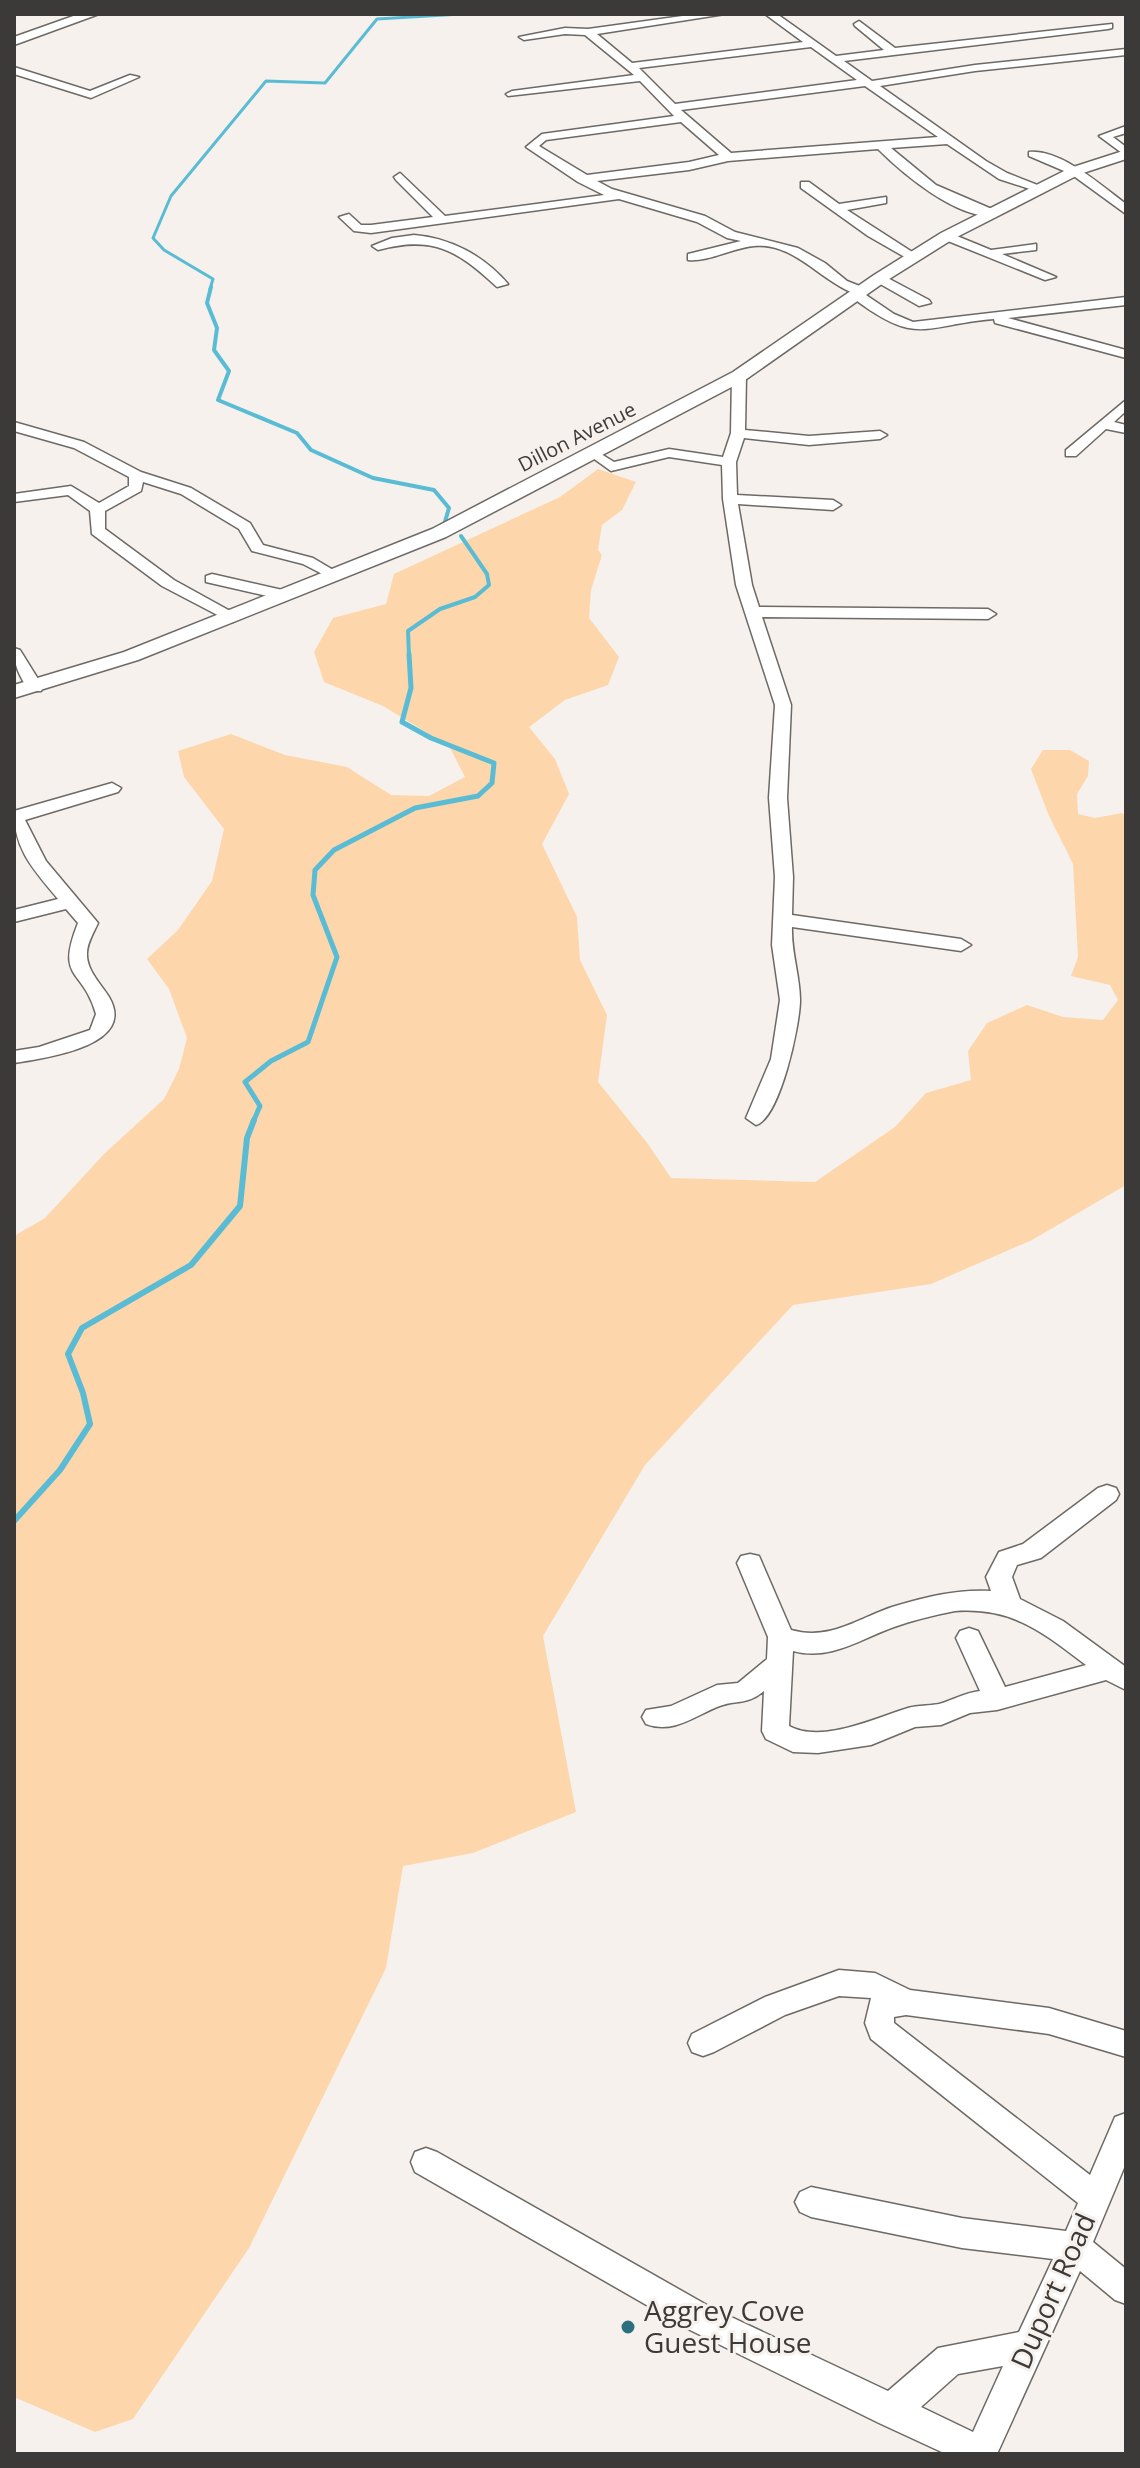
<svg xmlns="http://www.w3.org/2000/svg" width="1140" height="2468" font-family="'Open Sans',sans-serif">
  <rect width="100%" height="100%" fill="#f6f1ec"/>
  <!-- green -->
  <path fill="#fdd7ab" d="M598 469 636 482 622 510 602 525 598 550 602 555 591 590 589 618 619 657 608 685 565 700 529 727 555 759 569 794 542 844 577 917 580 960 607 1015 598 1082 648 1144 671 1178 815 1182 895 1127 926 1093 971 1080 968 1051 987 1023 1027 1005 1063 1017 1103 1020 1118 1000 1110 985 1071 976 1078 957 1073 864 1049 816 1031 769 1043 750H1070L1089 761 1088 776 1077 794 1078 814 1095 818 1122 813 1126 816V1185L1032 1240 931 1284 793 1305 645 1465 543 1636 576 1812 473 1853 403 1866 386 1968 249 2248 133 2419 95 2432 14 2397V1236L45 1218 104 1154 164 1099 179 1069 187 1038 169 989 147 959 178 930 212 881 224 829 184 777 178 751 231 734 285 755 347 767 391 795 429 796 465 777 449 746 383 706 324 682 314 652 333 618 386 604 394 574 560 497Z"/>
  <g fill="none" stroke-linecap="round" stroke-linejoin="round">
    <!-- stream-far3 -->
    <path stroke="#5abcd4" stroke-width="3" d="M210 289 213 279 164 250 153 238 171 196 266 81 325 83 377 19 462 14"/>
    <!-- stream-far2 -->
    <path stroke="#5abcd4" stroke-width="4" d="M211 287 207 303 217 328 214 350 229 371 218 400 297 433 311 450 373 478 434 490 449 508 444 525
      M409 656 408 631 440 609 475 597 489 585 487 574 461 536"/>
    <!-- stream-far1 -->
    <path stroke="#5abcd4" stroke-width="5" d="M253 1122 260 1106 245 1082 271 1061 308 1042 337 957 313 895 315 870 334 850 415 808 478 796 492 783 494 763 431 738 402 722 411 688 409 654"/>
    <!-- stream -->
    <path stroke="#5abcd4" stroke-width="6" d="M14 1521 60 1470 90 1424 83 1393 68 1354 82 1328 191 1265 240 1206 247 1138 254 1120"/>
    <defs>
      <path id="minor" d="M697 14H725L597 34 632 63 803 42 765 14H777L836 56 884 50 855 26 854 24 859 21 895 48 1112 24V28L1108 29 844 61 872 81 975 65 1126 49V55L975 71 880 86 986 161 1007 173 1045 188 1039 192 999 179 947 144 891 148 936 185 994 210V216C957 219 903 174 878 149L728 161 689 170 597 181 612 189 705 216 735 232 798 248 825 263 847 281 867 289 866 295 894 314 913 322 1126 297V305L1008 318 1126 350V358L995 323 994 319C923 325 918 347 853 298V293C820 280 793 242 754 246 732 248 709 262 688 260V254L741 241 727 238 697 222 619 199 371 233 354 231 339 217 349 214 361 225H371L433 217 396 180 394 177 400 173 445 216 604 195 578 182 526 147 542 134 674 116 640 81 508 96 506 94 512 91 634 75 585 35 565 34 524 40 519 37 565 28 588 29ZM811 47 857 80 675 104 639 68ZM865 86 938 137 731 153 681 110ZM681 122 719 155 689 162 587 175 539 146 546 140Z
        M14 67 90 91 130 75 139 77 91 98 14 74Z
        M1126 126V133L1113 137 1126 147V156L1099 136Z
        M1029 152C1061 149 1102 186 1126 204V214L1071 174 1029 156Z
        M801 182H809L839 204 886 197V203L847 210 920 257 910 260 868 236 801 188Z
        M947 232 991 250 1036 244V250L1002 254 1056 277 1045 280 943 239 941 236Z
        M414 235C451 238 484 256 508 284L497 287C457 250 433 235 378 250L372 246 392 238Z
        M880 274 929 300 931 303 919 306 875 281 874 278Z
        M739 372 746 376 745 430 809 436 880 431 887 435 880 439 809 445 744 438 736 462 737 495 833 500 841 505 833 510 738 504 752 585 759 607 988 609 996 614 988 619 762 617 791 705 787 798 793 877 792 915 961 939 971 945 961 951 792 927C791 952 800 976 800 1000 800 1025 780 1118 756 1125L746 1118 771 1059 780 1000 772 945 775 877 769 798 775 705 736 585 723 499 722 465 669 457 611 471 586 453 593 449 614 462 669 449 723 457 731 433 732 376Z
        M1126 400V411L1114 422 1126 425V433L1106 429 1076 456H1066V450Z
        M14 422 84 442 141 472 191 488 250 523 263 545 313 558 340 574 332 579 303 564 252 551 239 529 181 494 143 482 141 491 105 511V529L174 580 241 617 233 622 227 620 162 586 92 534 90 511 68 495 14 502V494L71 486 99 503 129 486V477L74 448 14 431Z
        M212 574 291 592 293 595 285 600 206 582V576Z
        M14 648 20 650 43 687 41 691H29C19 675 14 666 14 648Z
        M112 783 121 788 118 792 25 820 46 861 98 923C94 932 87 943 87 953 86 970 101 984 109 997 138 1046 45 1058 14 1063V1051L39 1047 90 1030 96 1014C83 967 55 981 78 923L66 909 14 922V910L58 899C34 870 14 850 14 811Z
        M1107 1485 1116 1488 1119 1494 1116 1500 1041 1558 1017 1565 1012 1577 1020 1599 1063 1621 1126 1667V1690L1106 1680 997 1710 970 1713 941 1725 915 1727 871 1745 818 1753 793 1752 766 1739 762 1731 764 1691C746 1706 736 1699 717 1707 693 1717 673 1734 646 1724L642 1717 646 1710 671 1706 717 1685 738 1683 767 1659 768 1637 737 1563 741 1556 750 1554 759 1556 791 1630C829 1641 857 1619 892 1607 925 1597 957 1589 991 1591L986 1577 999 1552 1023 1544 1098 1488ZM955 1611C1013 1607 1042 1632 1086 1665L1005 1687 978 1631 969 1628 960 1631 956 1638 980 1691C964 1693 953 1700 939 1704 929 1706 918 1705 908 1708 875 1718 822 1744 789 1726L793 1651C831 1661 860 1639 894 1627 914 1620 934 1615 955 1611Z
        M839 1970 875 1973 910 1990 1049 2008 1126 2031V2057L1049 2034 906 2015 894 2017V2023L1090 2175 1115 2117 1126 2113V2163L1093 2242 1126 2269V2304L1115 2300 1080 2271 997 2454H946L879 2423 690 2330 415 2172 411 2162 415 2152 426 2148 437 2152 712 2308 888 2391 938 2348 1019 2332 1053 2259 962 2248 811 2217 800 2212 795 2202 800 2192 811 2187 962 2218 1066 2231 1078 2203 871 2039 865 2023 871 1998 839 1996 785 2015 714 2052 703 2056 692 2052 688 2043 692 2034 765 1997ZM1003 2366 973 2432 921 2407 958 2374Z"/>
      <path id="tertiary" d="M79 14H99L14 45V37Z
        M1126 150V159L1080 174 953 239 886 281 745 380 446 537 138 660 14 698V685L124 652 432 529 733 372 874 275 941 233 1070 168Z"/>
    </defs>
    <!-- minor casing -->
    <use href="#minor" stroke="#6d6965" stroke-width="3"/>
    <!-- tertiary casing -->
    <use href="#tertiary" stroke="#6d6965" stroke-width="3"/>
    <!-- minor -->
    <use href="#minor" fill="#fff" fill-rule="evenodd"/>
    <!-- tertiary -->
    <use href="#tertiary" fill="#fff" fill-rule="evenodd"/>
  </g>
  <!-- markers -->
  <circle fill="#2c7080" stroke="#f6f1ec" stroke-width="3" cx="628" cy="2327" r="8"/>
  <g text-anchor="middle" stroke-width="6" stroke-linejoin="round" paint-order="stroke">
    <!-- far-street labels -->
    <g font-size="20" fill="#3c3a38" stroke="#f6f1ec">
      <text transform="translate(577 437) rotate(-27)" y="7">Dillon Avenue</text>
    </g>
    <!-- near-street labels -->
    <g font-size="28" fill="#3c3a38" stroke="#f6f1ec">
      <text transform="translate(1053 2291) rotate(-66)" y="10">Duport Road</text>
    </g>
    <!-- near-poi labels -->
    <g font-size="28" fill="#3c3a38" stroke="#f6f1ec" text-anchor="start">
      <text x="644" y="2321">Aggrey Cove<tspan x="644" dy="32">Guest House</tspan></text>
    </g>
  </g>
  <!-- border -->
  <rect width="1140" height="2468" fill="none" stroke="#3c3a38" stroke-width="32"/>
</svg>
